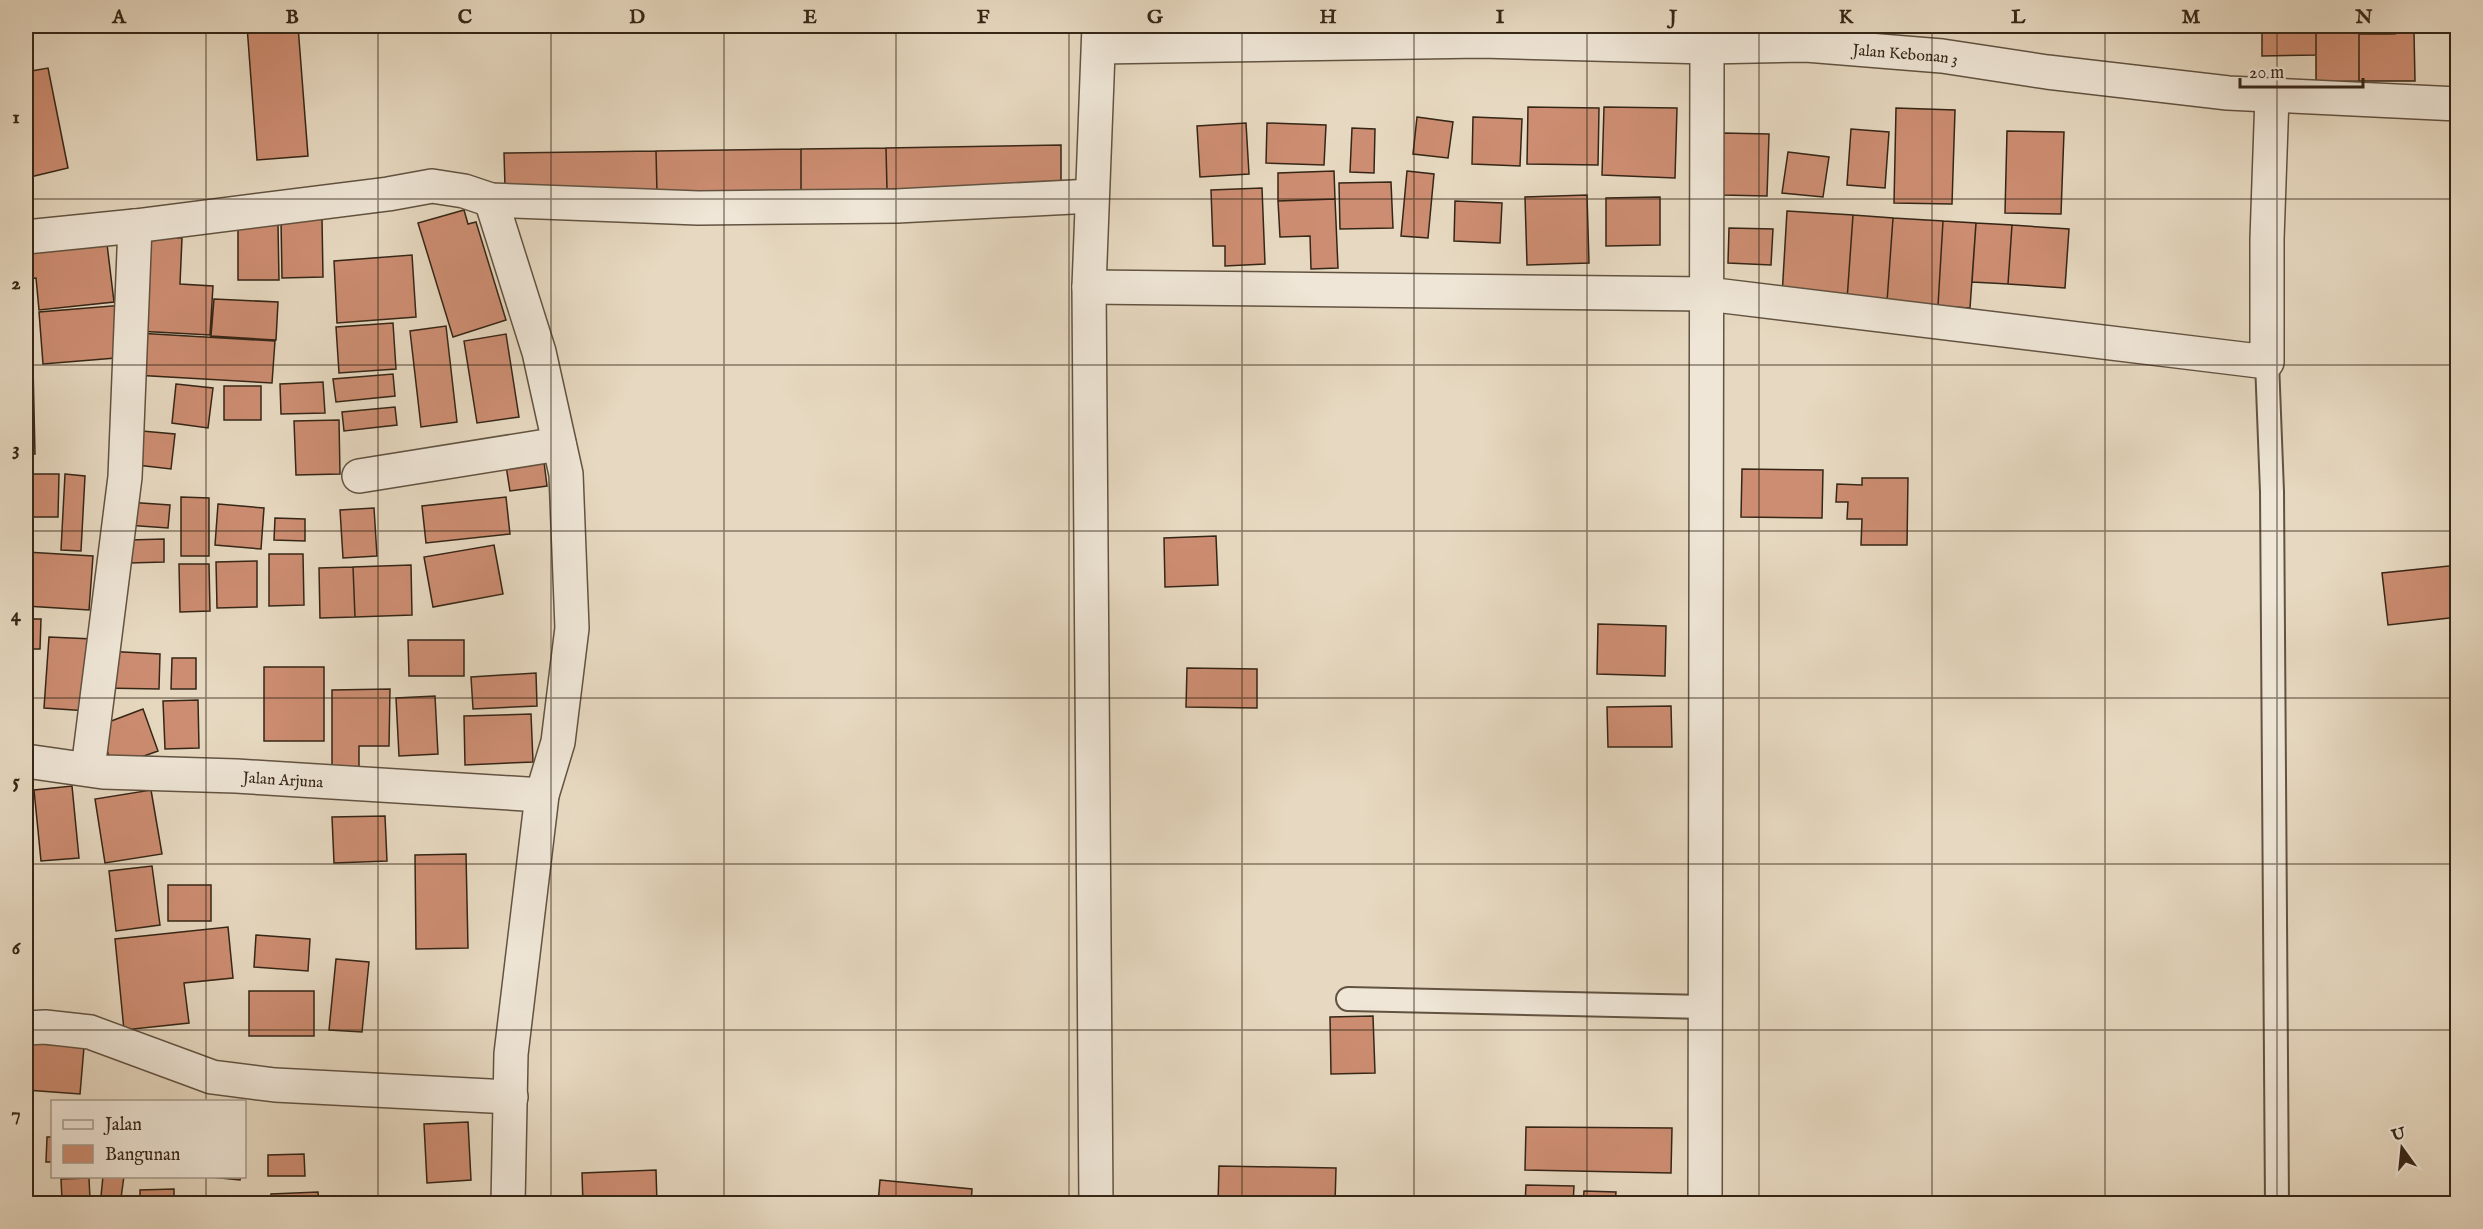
<svg xmlns="http://www.w3.org/2000/svg" width="2483" height="1229" font-family="'IM FELL English',serif">
  <rect width="100%" height="100%" fill="#e7d9c1"/>
  <filter id="stains"><feTurbulence type="fractalNoise" baseFrequency=".00333" numOctaves="4"/><feColorMatrix values="0 0 0 0 .2 0 0 0 0 .09 0 0 0 0 .02 0 0 0 .5 -.17"/></filter>
  <radialGradient id="worn" r=".72"><stop offset=".6" stop-color="#630" stop-opacity="0"/><stop offset="1" stop-color="#630" stop-opacity=".3"/></radialGradient>
  <!-- building -->
  <path fill="#cd8d72" stroke="#352616" stroke-width="1.5" d="M247 26H298L308 156 257 160Z
    M2262 26H2316V55L2262 56Z
    M2316 26H2359V81L2316 82Z
    M2359 26H2395V34H2359Z
    M2401 26H2432V29L2402 30Z
    M2445 26H2458V31H2446Z
    M2414 33 2415 81H2359V34Z
    M48 68 68 168 30 177 28 168H26V72Z
    M1528 107 1599 108 1598 165 1527 164Z
    M1604 107 1677 108 1675 178 1602 175Z
    M1896 108 1955 110 1952 204 1894 203Z
    M1417 117 1453 122 1448 158 1413 154Z
    M1473 117 1522 119 1520 166 1472 164Z
    M1246 123 1249 174 1200 177 1197 126Z
    M1267 123 1326 125 1324 165 1266 163Z
    M1352 128 1375 129 1374 173 1350 172Z
    M1851 129 1889 132 1885 188 1847 185Z
    M2007 131 2064 132 2061 214 2005 213Z
    M1723 133 1769 134 1767 196 1722 195Z
    M1061 145V187L887 189 886 148Z
    M886 148 887 189 801 191V149Z
    M801 149V191L657 193 656 151Z
    M656 151 657 193 505 187 504 153Z
    M1788 152 1829 157 1823 197 1782 193Z
    M1334 171 1335 199 1278 201V173Z
    M1407 171 1434 174 1428 238 1401 236Z
    M1391 182 1393 228 1340 229 1339 183Z
    M1262 188 1265 264 1225 266V246H1213L1211 190Z
    M1587 195 1589 263 1527 265 1525 197Z
    M1660 197V245L1606 246V198Z
    M1335 199 1338 268 1311 269 1310 236 1280 237 1278 201Z
    M1455 201 1502 203 1500 243 1454 241Z
    M464 210 468 224 476 222 506 320 453 337 418 223Z
    M1787 211 1853 215 1847 300 1782 296Z
    M1853 215 1893 218 1887 302 1847 300Z
    M1893 218 1943 221 1938 306 1887 302Z
    M322 219 323 277 282 278 281 220Z
    M1943 221 1976 223 1970 308 1938 306Z
    M1976 223 2012 225 2008 284 1972 282Z
    M238 225H278L279 280H238Z
    M2012 225 2069 229 2065 288 2008 284Z
    M1729 228 1773 229 1771 265 1728 263Z
    M142 236 182 238 180 284 213 286 210 335 137 331Z
    M107 244 114 302 39 310 36 278 26 279V252Z
    M412 255 416 317 337 323 334 261Z
    M214 299 278 302 276 340 211 336Z
    M124 305 128 357 43 364 39 312Z
    M393 323 396 369 339 373 336 327Z
    M446 326 457 422 421 427 410 331Z
    M137 333 275 341 272 383 134 375Z
    M506 334 519 417 477 423 464 341Z
    M33 366 35 454H26V367Z
    M393 374 395 396 336 402 333 379Z
    M323 382 325 413 281 414 280 384Z
    M176 384 213 388 208 428 172 423Z
    M224 386H261V420H224Z
    M395 407 397 425 344 431 342 412Z
    M339 420 340 474 296 475 294 421Z
    M142 431 175 434 171 469 137 465Z
    M544 462 547 486 510 491 506 466Z
    M1742 469 1823 470 1822 518 1741 517Z
    M26 474H59L58 517H26Z
    M65 474 85 476 81 551 61 550Z
    M1862 478H1908L1907 545H1861L1862 519H1847L1848 502H1836L1837 484 1862 485Z
    M181 497 209 498V556H181Z
    M506 497 510 534 426 543 422 506Z
    M127 502 170 505 168 528 126 525Z
    M218 504 264 508 261 549 215 545Z
    M374 508 377 556 343 558 340 510Z
    M275 518 305 519V541L274 540Z
    M1216 536 1218 585 1165 587 1164 538Z
    M164 539V562L129 563V540Z
    M494 545 503 594 433 607 424 557Z
    M26 552 93 556 89 610 26 606Z
    M269 554H303L304 605 269 606Z
    M257 561V607L217 608 216 562Z
    M179 564H209L210 611 180 612Z
    M411 565 412 615 355 617 353 567Z
    M2458 565V617L2388 625 2382 573Z
    M353 567 355 617 320 618 319 568Z
    M26 619H41L40 649H26Z
    M1598 624 1666 626 1665 676 1597 674Z
    M49 637 93 639 88 711 44 708Z
    M408 640H464V676H409Z
    M105 651 160 654 159 689 102 688Z
    M172 658H196V689H171Z
    M264 667H324V741H264Z
    M1187 668 1257 669V708L1186 707Z
    M536 673 537 706 473 709 471 677Z
    M390 689 389 746H359V769H332V690Z
    M435 696 438 754 399 756 396 698Z
    M198 700 199 748 165 749 163 701Z
    M1671 706 1672 747H1608L1607 707Z
    M143 709 158 751 113 767 98 726Z
    M531 714 533 762 465 765 464 716Z
    M72 786 79 858 41 861 34 790Z
    M151 790 162 854 105 863 95 799Z
    M26 796 29 859H26Z
    M385 816 387 861 334 863 332 817Z
    M466 854 468 948 416 949 415 855Z
    M152 866 160 925 116 931 109 871Z
    M168 885H211V921H168Z
    M228 927 233 978 184 983 189 1023 124 1030 115 939Z
    M256 935 310 939 308 971 254 967Z
    M336 959 369 962 362 1032 329 1030Z
    M249 991H314V1036H249Z
    M1373 1016 1375 1073 1331 1074 1330 1017Z
    M27 1043 84 1047 80 1094 26 1090Z
    M468 1122 471 1180 427 1183 424 1124Z
    M1526 1127 1672 1128 1671 1173 1525 1170Z
    M47 1137H52V1162H46Z
    M304 1154 305 1176H268V1155Z
    M1219 1166 1336 1168 1335 1204H1218Z
    M656 1170 657 1204H583L582 1173Z
    M103 1176H124L121 1198 101 1196Z
    M200 1176H241L240 1180Z
    M89 1178 90 1199 62 1200 61 1179Z
    M880 1180 972 1189 971 1204H878Z
    M1526 1185 1574 1186 1573 1204H1525Z
    M174 1189V1204H140V1190Z
    M1584 1191 1616 1192 1615 1204H1583Z
    M318 1192 319 1204H272L271 1194Z
    M216 1196 245 1197V1204H216Z"/>
  <g fill="none" stroke-linecap="round" stroke-linejoin="round">
    <defs>
      <path id="lane" d="M2267 362 2272 492 2277 1204
        M1348 999 1705 1007"/>
      <g id="street">
        <path id="s1" d="M1099 47 1482 41 1707 47 1806 45 1942 56 2047 72 2228 93 2458 104"/>
        <path d="M491 200 539 352 566 474 572 628 558 742 542 795 511 1054 508 1204"/>
        <path d="M26 237 135 226 388 194 432 186 464 191 491 200 698 208 897 206 1092 196"/>
        <path d="M1089 287 1707 294 2267 362V239L2272 96"/>
        <path d="M359 476 559 444"/>
        <path id="s2" d="M26 761 103 772 236 776 542 795"/>
        <path d="M88 769 125 477 135 226"/>
        <path d="M26 1028 45 1027 90 1032 212 1077 275 1085 511 1097"/>
        <path d="M1096 1204 1089 287 1099 26"/>
        <path d="M1705 1204 1707 47"/>
      </g>
    </defs>
    <!-- lane casing -->
    <use href="#lane" stroke="#625341" stroke-width="26"/>
    <!-- street casing -->
    <use href="#street" stroke="#625341" stroke-width="36"/>
    <!-- lane -->
    <use href="#lane" stroke="#efe6d7" stroke-width="22"/>
    <!-- street -->
    <use href="#street" stroke="#efe6d7" stroke-width="33"/>
  </g>
  <!-- grid -->
  <path fill="none" stroke="#352616" stroke-width="1.5" stroke-opacity="0.55" d="M206 26V1102M378 26V1204M551 26V1204M724 26V1204M896 26V1204M1069 26V1204M1242 26V1204M1414 26V1204M1587 26V1204M1759 26V1204M1932 26V1204M2105 26V1204M2277 26V1204M26 199H2458M26 365H2458M26 531H2458M26 698H2458M26 864H2458M26 1030H2458M206 1176V1204"/>
  <g text-anchor="middle" stroke-width="4.5" stroke-linejoin="round" paint-order="stroke">
    <!-- street labels -->
    <g font-size="16" fill="#352616" stroke="#efe6d7">
      <text dy="6" stroke="none"><textPath href="#s1" startOffset="807">Jalan Kebonan 3</textPath></text>
      <text dy="6" stroke="none"><textPath href="#s2" startOffset="258">Jalan Arjuna</textPath></text>
    </g>
  </g>
  <!-- margin -->
  <rect width="2483" height="1229" fill="none" stroke="#e7d9c1" stroke-width="66"/>
  <!-- legend -->
  <rect x="51" y="1100" width="195" height="78" fill="#efe6d7" stroke="#a5998a" stroke-width="1.5"/>
  <rect x="63" y="1120" width="30" height="9" fill="#efe6d7" stroke="#a5998a" stroke-width="1.5"/>
  <text x="105" y="1130" font-size="18" fill="#352616">Jalan</text>
  <rect x="63" y="1145" width="30" height="18" fill="#cd8d72" stroke="#a5998a" stroke-width="1.5"/>
  <text x="105" y="1160" font-size="18" fill="#352616">Bangunan</text>
  <!-- north arrow -->
  <g transform="translate(2402 1148) rotate(345)" stroke="#efe6d7" stroke-width="4.5" paint-order="stroke">
  <path d="M0-4.5L10 22L0 15L-10 22Z" fill="#352616"/>
  <text y="-9" font-size="16" font-weight="bold" text-anchor="middle" fill="#352616">U</text>
  </g>
  <!-- scale -->
  <path d="M2240 78v9h123v-9" fill="none" stroke="#352616" stroke-width="3"/>
  <text x="2249" y="78" font-size="18" fill="#352616" stroke="#efe6d7" stroke-width="4.5" paint-order="stroke">20 m</text>
  <rect x="33" y="33" width="2417" height="1163" fill="none" stroke="#352616" stroke-width="2"/>
  <g font-size="20" text-anchor="middle" font-weight="bold" fill="#352616">
    <text x="119" y="23">A</text>
    <text x="292" y="23">B</text>
    <text x="465" y="23">C</text>
    <text x="637" y="23">D</text>
    <text x="810" y="23">E</text>
    <text x="983" y="23">F</text>
    <text x="1155" y="23">G</text>
    <text x="1328" y="23">H</text>
    <text x="1500" y="23">I</text>
    <text x="1673" y="23">J</text>
    <text x="1846" y="23">K</text>
    <text x="2018" y="23">L</text>
    <text x="2191" y="23">M</text>
    <text x="2364" y="23">N</text>
    <text x="16" y="123">1</text>
    <text x="16" y="289">2</text>
    <text x="16" y="455">3</text>
    <text x="16" y="621">4</text>
    <text x="16" y="787">5</text>
    <text x="16" y="954">6</text>
    <text x="16" y="1120">7</text>
  </g>
  <rect width="100%" height="100%" filter="url(#stains)"/>
  <rect width="100%" height="100%" fill="url(#worn)"/>
</svg>
